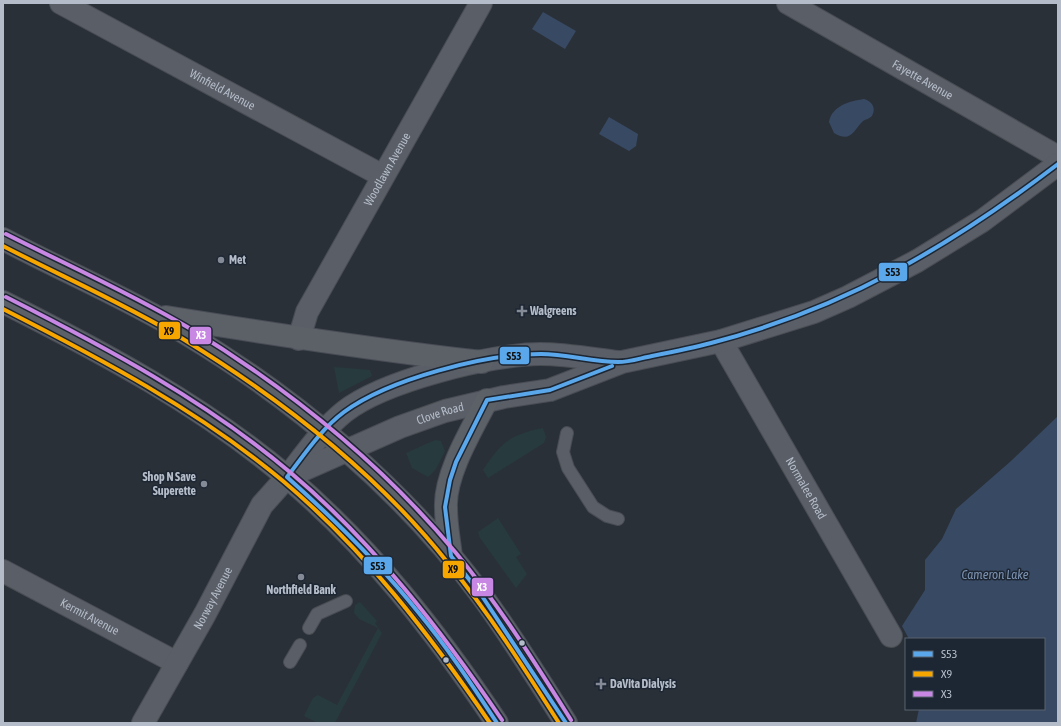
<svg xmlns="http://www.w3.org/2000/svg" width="1061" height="726" font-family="'Asap Condensed',sans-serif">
  <rect width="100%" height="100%" fill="#2a3038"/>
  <!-- green -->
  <path fill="#273a3e" d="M334 367 370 370 372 376 339 393Z
    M543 428 546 437 544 443 488 478 483 470C502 442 509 435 543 428Z
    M435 440 441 441 445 451 436 469 428 477 412 468 406 453Z
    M498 518 521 554 516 557 527 574 516 588 480 538 478 532Z
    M360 602 377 621 375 623 382 633 335 723H318L304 716 313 698 318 695 337 705 378 628 359 619 354 613 355 605Z"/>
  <!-- water -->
  <path fill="#384963" d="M543 12 576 31 565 49 532 29Z
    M864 99C873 102 876 108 872 116 869 119 866 119 863 121 853 131 851 143 834 133L829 122C832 106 849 101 864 99Z
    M609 117 638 134 636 146 629 151 599 134Z
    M1058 416V723H916L919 709H1044V639H909L902 626 925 590V560L942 539 956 509 1011 461Z"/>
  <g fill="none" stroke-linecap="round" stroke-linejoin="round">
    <defs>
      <path id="service" d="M567 433 563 452 568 468 593 507 607 516 618 519
        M309 628 317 614 346 601
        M290 662 300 645"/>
      <g id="minor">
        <path id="s1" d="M61 3 383 176"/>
        <path id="s2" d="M788 3 1058 157"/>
        <path id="s3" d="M299 339 307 312 481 3"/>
        <path id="s4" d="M721 341 891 636"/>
        <path id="s5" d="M3 571 177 663"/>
        <path id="s6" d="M143 723 205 614 262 505 287 477"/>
      </g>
      <g id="tertiary">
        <path d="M289 475C306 453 322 430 344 412 383 381 491 354 540 354 566 354 593 359 618 362"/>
        <path id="s7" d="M287 477 400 427 445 411 504 397 550 390 622 362 721 341 814 312 848 297 917 261 982 221 1058 164"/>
      </g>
      <path id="primary" d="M3 239C63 271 127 298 185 333 297 400 405 491 482 596 512 637 539 680 566 723
        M3 302C102 352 202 405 287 477 370 547 437 633 497 723
        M166 317C272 334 376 350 482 362
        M451 556C449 540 446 524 446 508 444 475 472 429 487 400"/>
    </defs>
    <!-- service casing -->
    <use href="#service" stroke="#484c53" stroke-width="14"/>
    <!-- minor casing -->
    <use href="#minor" stroke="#484c53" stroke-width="24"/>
    <!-- tertiary casing -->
    <use href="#tertiary" stroke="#484c53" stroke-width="24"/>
    <!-- primary casing -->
    <use href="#primary" stroke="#484c55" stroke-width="24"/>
    <!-- service -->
    <use href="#service" stroke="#5a5e66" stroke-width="12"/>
    <!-- minor -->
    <use href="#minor" stroke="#5a5e66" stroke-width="22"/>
    <!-- tertiary -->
    <use href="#tertiary" stroke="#5a5e66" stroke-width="22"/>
    <!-- primary -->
    <use href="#primary" stroke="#5c6168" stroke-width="22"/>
    <defs>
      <path id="bus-1" d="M497 723C472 685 447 647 418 612 379 563 334 519 287 477 304 455 321 429 344 412 389 379 485 354 541 354 567 354 592 362 618 362 630 362 641 358 652 356 672 352 692 348 711 343 845 308 949 247 1058 164
        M566 723 482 596 451 556 445 507 450 480 456 462 487 400 550 390 612 366"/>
      <path id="bus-2" d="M3 246C63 277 125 304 183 339 281 399 376 472 448 563 489 613 524 668 559 723
        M3 309C101 359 198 410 283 481 365 550 430 635 490 723"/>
      <path id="bus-3" d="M6 234C67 265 130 293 189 328 289 389 381 463 456 553 499 605 535 663 571 720
        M6 297C105 347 205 400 291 473 374 543 441 630 502 720"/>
    </defs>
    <!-- bus-1 casing -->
    <use href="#bus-1" stroke="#1d2633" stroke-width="7"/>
    <!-- bus-2 casing -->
    <use href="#bus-2" stroke="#1d2633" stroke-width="7"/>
    <!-- bus-3 casing -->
    <use href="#bus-3" stroke="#1d2633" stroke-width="7"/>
    <!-- bus-1 -->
    <use href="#bus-1" stroke="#5aa8eb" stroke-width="4"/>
    <!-- bus-2 -->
    <use href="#bus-2" stroke="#f7a600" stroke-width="4"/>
    <!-- bus-3 -->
    <use href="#bus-3" stroke="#c787e3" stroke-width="4"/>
  </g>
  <!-- markers -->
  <g fill="#848b96" stroke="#1d2633" stroke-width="1.5">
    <circle cx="221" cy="260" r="4"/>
    <path d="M520 305h4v4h4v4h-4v4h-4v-4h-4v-4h4z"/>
    <circle cx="204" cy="484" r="4"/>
    <circle cx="301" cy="577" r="4"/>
    <path d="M599 678h4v4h4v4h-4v4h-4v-4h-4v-4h4z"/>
  </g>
  <g fill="#b4bcc9" stroke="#1d2633" stroke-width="1.5">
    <circle cx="522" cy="643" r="3.5"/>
    <circle cx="446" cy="660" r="3.5"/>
  </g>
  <g text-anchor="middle" stroke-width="3" stroke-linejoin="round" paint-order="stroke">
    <!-- street labels -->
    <g font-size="12" fill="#b4bcc9" stroke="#1d2633">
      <text dy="4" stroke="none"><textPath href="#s2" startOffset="155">Fayette Avenue</textPath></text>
      <text dy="4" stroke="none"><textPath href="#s1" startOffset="183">Winfield Avenue</textPath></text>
      <text dy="4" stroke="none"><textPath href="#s3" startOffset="192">Woodlawn Avenue</textPath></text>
      <text dy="4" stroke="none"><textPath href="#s7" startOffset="166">Clove Road</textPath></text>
      <text dy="4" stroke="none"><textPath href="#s4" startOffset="170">Normalee Road</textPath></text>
      <text dy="4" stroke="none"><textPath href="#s6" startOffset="143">Norway Avenue</textPath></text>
      <text dy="4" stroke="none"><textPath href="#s5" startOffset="98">Kermit Avenue</textPath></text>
    </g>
    <!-- poi labels -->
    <g font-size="12" font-weight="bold" fill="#b4bcc9" stroke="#1d2633" text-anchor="start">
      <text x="229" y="264">Met</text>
      <text x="530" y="315">Walgreens</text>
      <text x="196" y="481" text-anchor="end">Shop N Save<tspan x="196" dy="14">Superette</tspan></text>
      <text x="301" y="594" text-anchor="middle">Northfield Bank</text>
      <text x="610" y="688">DaVita Dialysis</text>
    </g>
    <!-- water labels -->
    <g font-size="13" font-style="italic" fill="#7c92b1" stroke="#1d2633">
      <text x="995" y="579">Cameron Lake</text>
    </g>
  </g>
  <g stroke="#1d2633" stroke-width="1.5">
    <rect x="878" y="262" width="30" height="20" rx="4" fill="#5aa8eb"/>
    <rect x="158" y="321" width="23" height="19" rx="4" fill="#f7a600"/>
    <rect x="189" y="326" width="23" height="19" rx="4" fill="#c787e3"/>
    <rect x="499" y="346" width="31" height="19" rx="4" fill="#5aa8eb"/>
    <rect x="363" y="556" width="30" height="19" rx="4" fill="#5aa8eb"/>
    <rect x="442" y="560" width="23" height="19" rx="4" fill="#f7a600"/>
    <rect x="471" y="577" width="23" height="20" rx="4" fill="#c787e3"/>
  </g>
  <g font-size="11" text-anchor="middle" font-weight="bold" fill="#fff">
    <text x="201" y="339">X3</text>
    <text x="482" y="591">X3</text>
  </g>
  <g font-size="11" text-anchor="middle" font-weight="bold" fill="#111">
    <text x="893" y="276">S53</text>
    <text x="169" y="335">X9</text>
    <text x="514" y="360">S53</text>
    <text x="378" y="570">S53</text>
    <text x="453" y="573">X9</text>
  </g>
  <!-- border -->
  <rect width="1061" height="726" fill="none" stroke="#b4bcc9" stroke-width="8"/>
  <!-- legend -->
  <rect x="905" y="638" width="140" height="72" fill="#1d2633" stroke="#59626f"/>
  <rect x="913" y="651" width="20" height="6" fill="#5aa8eb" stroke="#59626f"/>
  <text x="941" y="658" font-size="12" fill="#b4bcc9">S53</text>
  <rect x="913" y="671" width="20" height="6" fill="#f7a600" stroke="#59626f"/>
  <text x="941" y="678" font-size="12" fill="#b4bcc9">X9</text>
  <rect x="913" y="691" width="20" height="6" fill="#c787e3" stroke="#59626f"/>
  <text x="941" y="698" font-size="12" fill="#b4bcc9">X3</text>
</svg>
